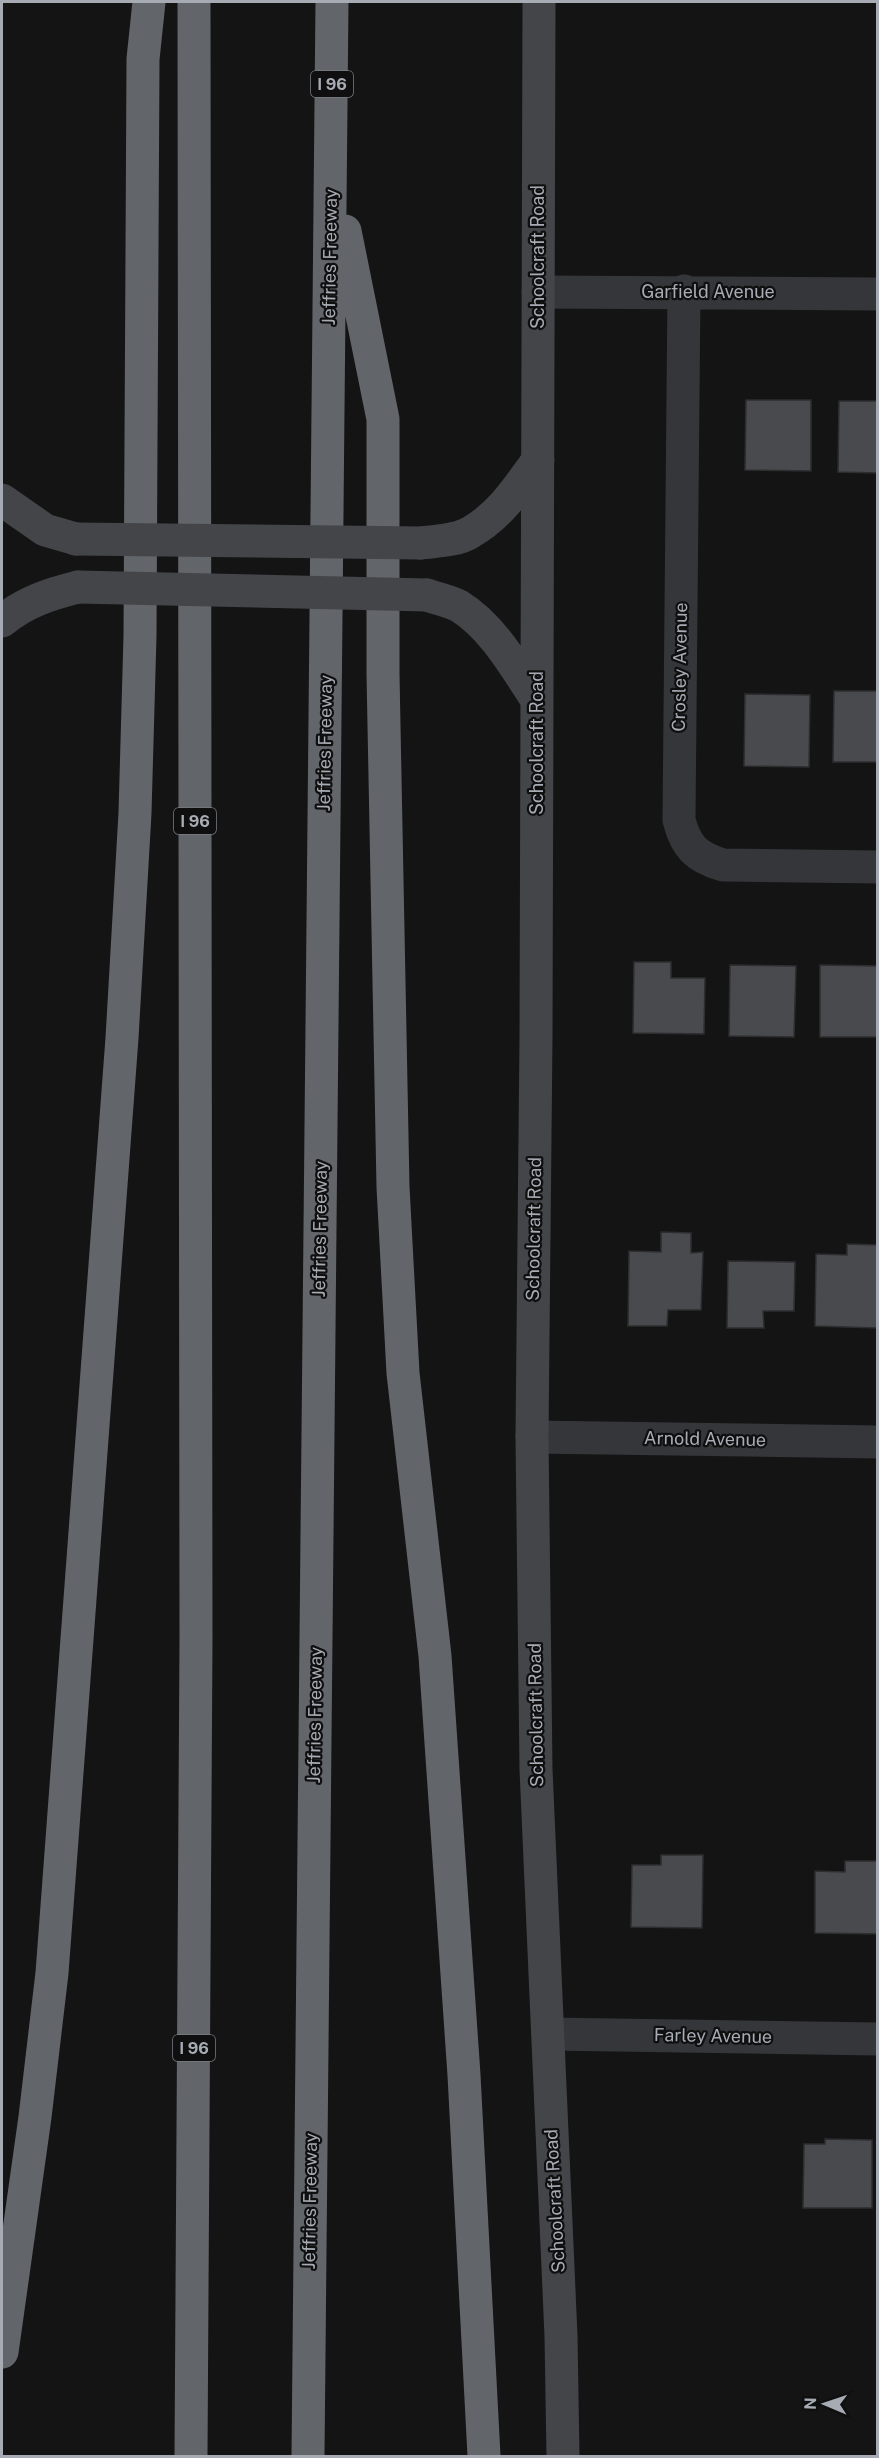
<svg xmlns="http://www.w3.org/2000/svg" width="879" height="2458" font-family="'Public Sans',sans-serif">
  <rect width="100%" height="100%" fill="#141415"/>
  <!-- building -->
  <path fill="#484a4d" stroke="#2e2e31" stroke-width="1.5" d="M746 400H811V471L745 470Z
    M839 401H878V473L838 472Z
    M834 691H878V762H833Z
    M745 694 810 695 809 767 744 766Z
    M634 962H671V978H705L704 1034 633 1033Z
    M730 965 796 966 794 1037 729 1036Z
    M820 965 878 966V1037H820Z
    M661 1232 691 1233V1253L703 1252 701 1310H668L667 1326H628L629 1251 661 1252Z
    M847 1244 878 1245V1328L815 1326 816 1254 847 1255Z
    M728 1261 795 1262 794 1311H763L764 1328H727Z
    M661 1855H703L702 1928 631 1927 632 1865H661Z
    M845 1861H878V1934L815 1933V1871L845 1872Z
    M825 2139 872 2140V2208H803L804 2144H825Z"/>
  <g fill="none" stroke-linecap="round" stroke-linejoin="round">
    <!-- street -->
    <path stroke="#35363a" stroke-width="33" d="M684 291 679 820C686 847 696 857 723 865L878 867
      M538 292 878 294
      M532 1437 878 1442
      M548 2034 878 2039"/>
    <!-- secondary -->
    <path stroke="#434549" stroke-width="33" d="M539 2 536 1037 532 1437 536 1769 561 2336 563 2456
      M2 500 45 530 76 539
      M421 543C437 541 457 541 471 532 501 515 519 486 538 460
      M427 595C438 599 449 601 459 606 493 627 515 667 537 700
      M2 621C25 602 50 594 78 587"/>
    <!-- highway -->
    <path stroke="#62656a" stroke-width="33" d="M345 231 383 419V674L393 1187 403 1373 435 1656 464 2075 484 2456
      M2 2352 35 2117 52 1973 122 1038 135 813 140 636 143 59 149 2
      M191 2456 196 1640 194 2
      M308 2456 332 2"/>
    <!-- secondary-bridge -->
    <path stroke="#434549" stroke-width="33" d="M76 539 421 543
      M78 587 427 595"/>
  </g>
  <g text-anchor="middle" stroke-width="4.5" stroke-linejoin="round" paint-order="stroke">
    <!-- shield labels -->
    <g fill="#0f0f10" stroke="#797d83" stroke-width="1.5">
      <rect x="311" y="71" width="42" height="26" rx="4.5"/>
      <rect x="174" y="808" width="42" height="26" rx="4.5"/>
      <rect x="173" y="2035" width="42" height="26" rx="4.5"/>
    </g>
    <g font-size="16" font-weight="bold" fill="#a7acb4">
      <text x="332" y="90">I 96</text>
      <text x="195" y="827">I 96</text>
      <text x="194" y="2054">I 96</text>
    </g>
    <!-- street labels -->
    <g font-size="18" fill="#a7acb4" stroke="#0f0f10">
      <text transform="translate(330 257) rotate(-89)" y="6">Jeffries Freeway</text>
      <text transform="translate(538 257) rotate(-90)" y="6">Schoolcraft Road</text>
      <text x="708" y="298">Garfield Avenue</text>
      <text transform="translate(680 667) rotate(-89)" y="6">Crosley Avenue</text>
      <text transform="translate(325 743) rotate(-89)" y="6">Jeffries Freeway</text>
      <text transform="translate(537 743) rotate(-90)" y="6">Schoolcraft Road</text>
      <text transform="translate(320 1229) rotate(-89)" y="6">Jeffries Freeway</text>
      <text transform="translate(534 1229) rotate(-89)" y="6">Schoolcraft Road</text>
      <text transform="translate(705 1439) rotate(1)" y="6">Arnold Avenue</text>
      <text transform="translate(315 1715) rotate(-89)" y="6">Jeffries Freeway</text>
      <text transform="translate(536 1715) rotate(-91)" y="6">Schoolcraft Road</text>
      <text transform="translate(713 2036) rotate(1)" y="6">Farley Avenue</text>
      <text transform="translate(310 2201) rotate(-89)" y="6">Jeffries Freeway</text>
      <text transform="translate(555 2201) rotate(-93)" y="6">Schoolcraft Road</text>
    </g>
  </g>
  <!-- border -->
  <rect width="879" height="2458" fill="none" stroke="#a7acb4" stroke-width="6"/>
  <!-- north arrow -->
  <g transform="translate(825 2404) rotate(272)" stroke="#0f0f10" stroke-width="4.5" paint-order="stroke">
  <path d="M0-4.5L10 22L0 15L-10 22Z" fill="#a7acb4"/>
  <text y="-9" font-size="16" font-weight="bold" text-anchor="middle" fill="#a7acb4">N</text>
  </g>
</svg>
